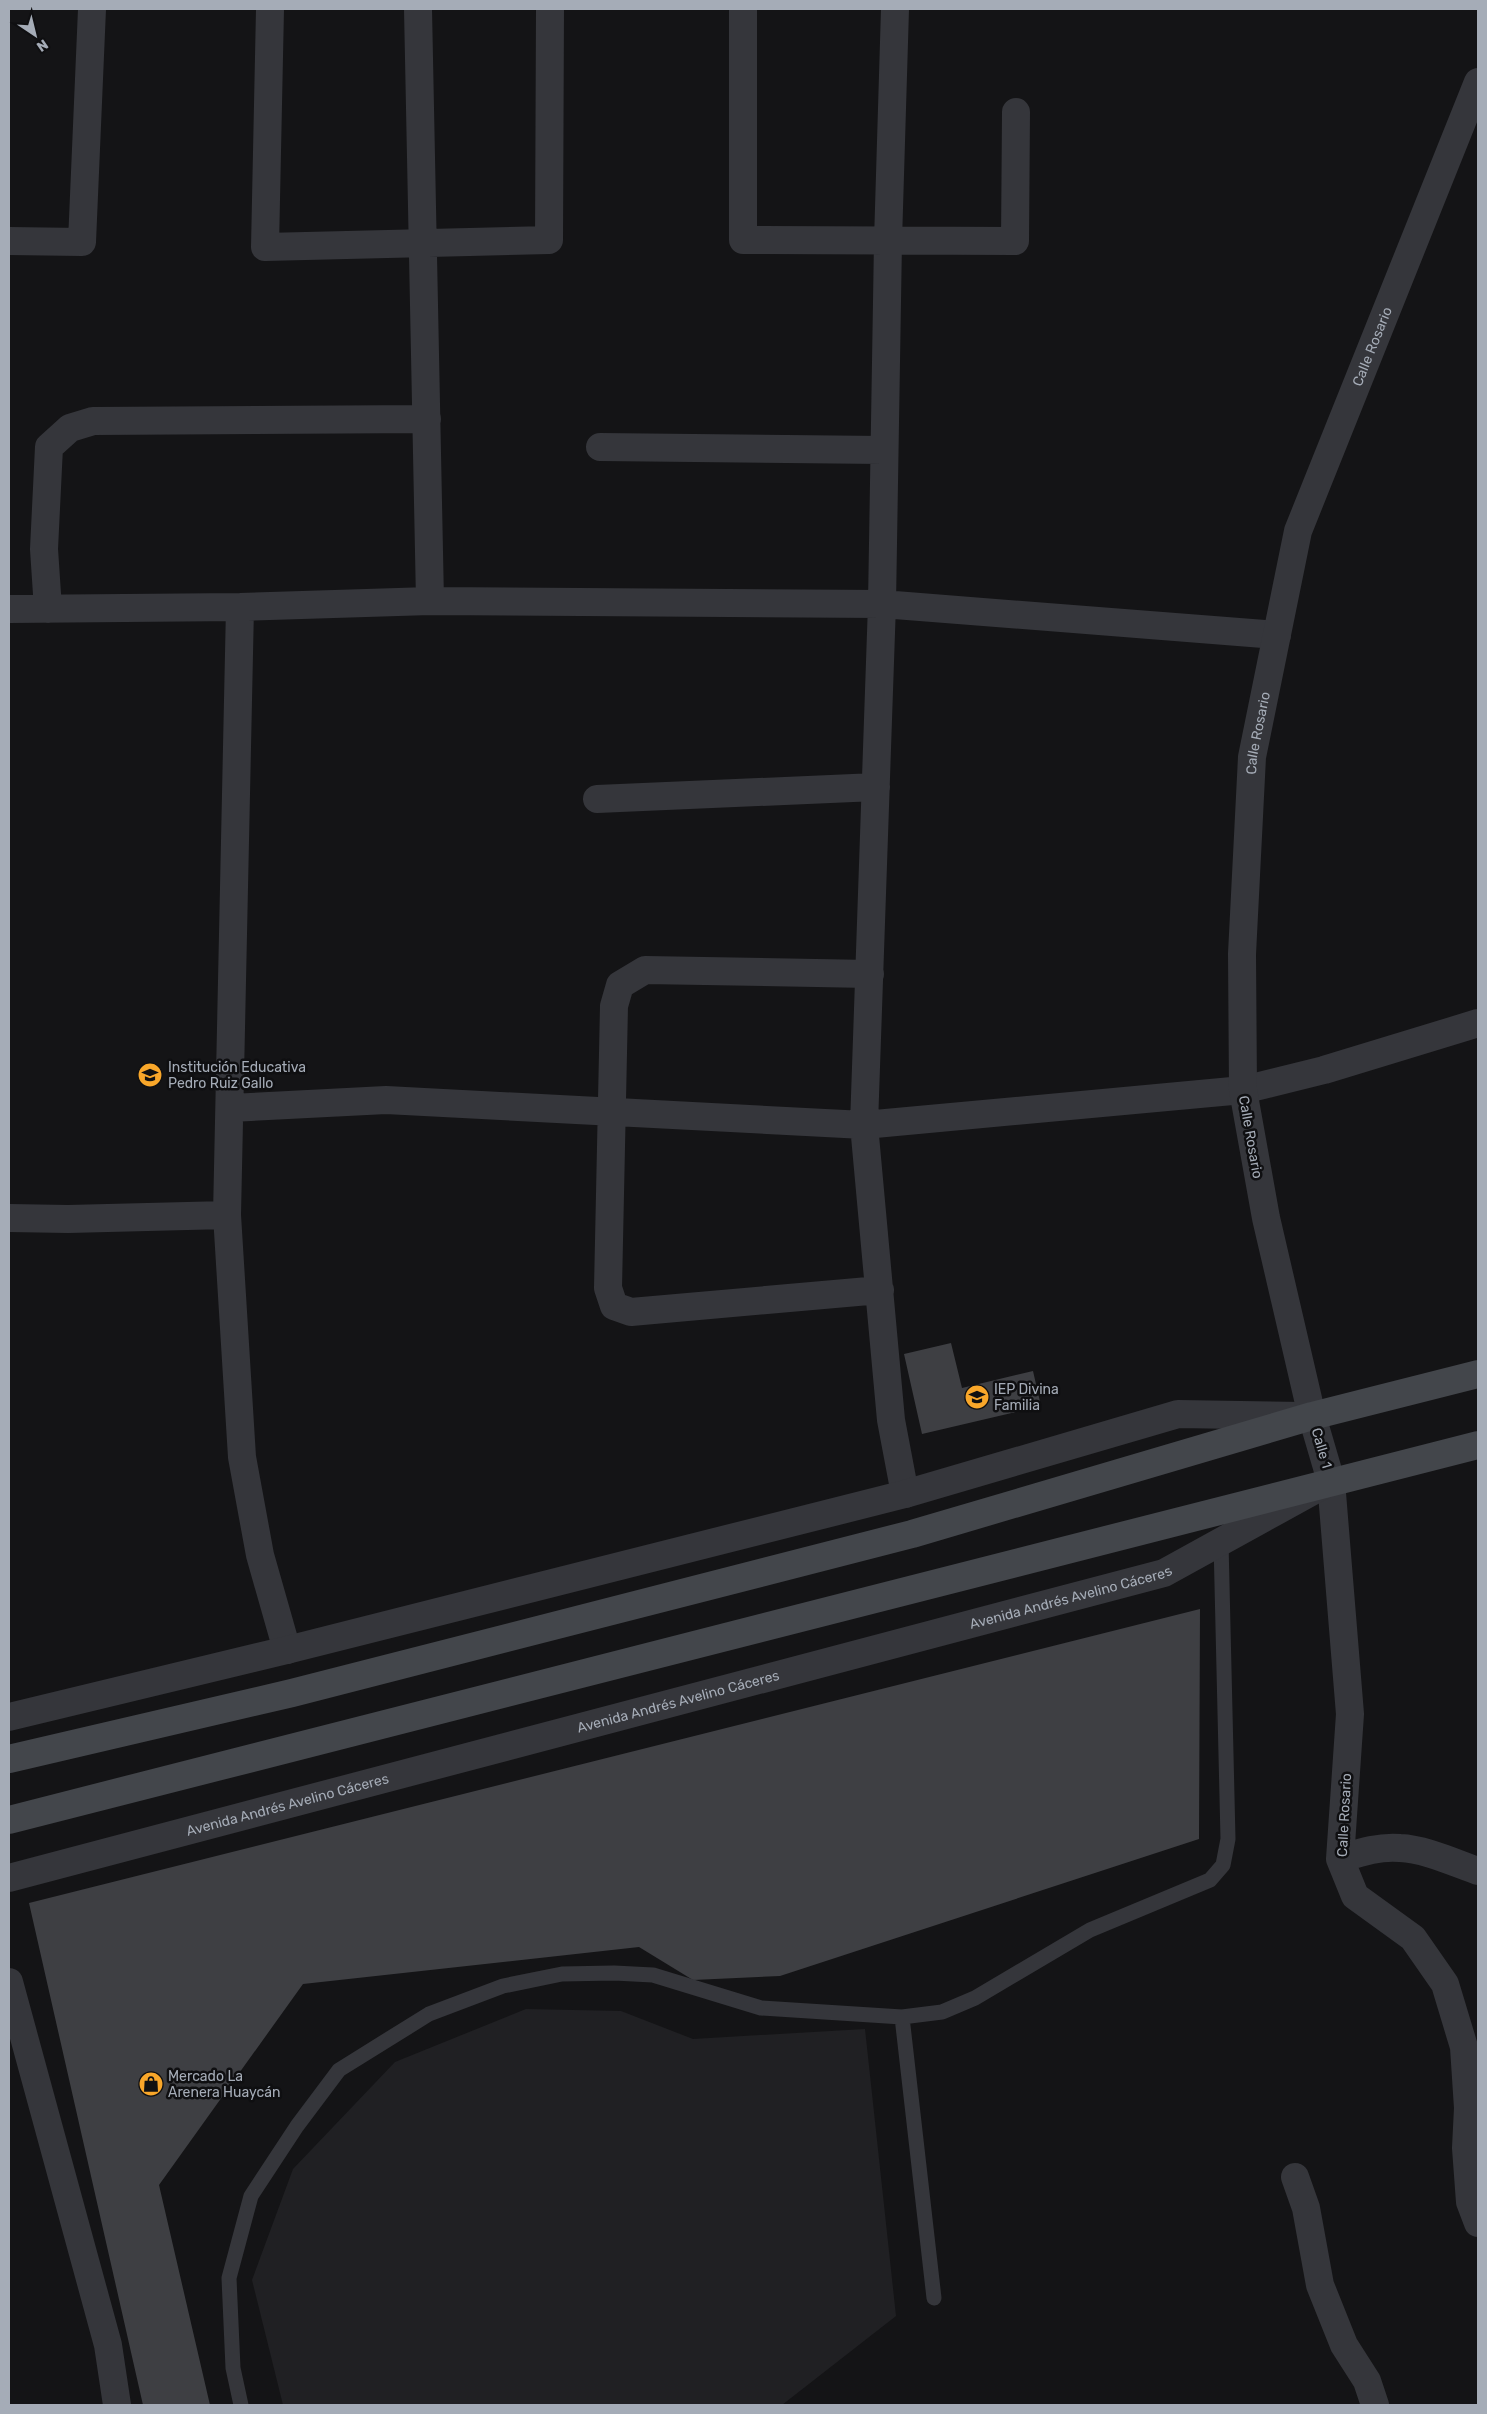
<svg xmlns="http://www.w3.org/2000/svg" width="1487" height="2414" font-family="Rubik,sans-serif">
  <rect width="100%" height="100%" fill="#141416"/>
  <!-- built -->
  <path fill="#202023" d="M526 2009 621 2011 693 2039 865 2029 896 2316 782 2405H283L252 2280 293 2169 395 2062Z"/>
  <!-- building -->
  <path fill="#3e3f43" d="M951 1343 962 1388 1033 1371 1041 1406 922 1434 904 1354Z
    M1200 1609 1199 1839 780 1976 693 1980 639 1947 303 1984 159 2185 210 2405H143L29 1903Z"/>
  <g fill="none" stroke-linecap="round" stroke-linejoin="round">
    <!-- service -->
    <path stroke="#35363b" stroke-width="15" d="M902 2017 934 2298
      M241 2405 233 2368 229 2278 251 2196 297 2126 339 2070 429 2014 503 1986 562 1974 614 1973 653 1975 761 2008 902 2017 942 2012 975 1998 1090 1930 1210 1880 1223 1865 1228 1839 1221 1542"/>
    <!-- minor -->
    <path stroke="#35363b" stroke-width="28" d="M270 9 265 247 549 240 550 9
      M418 9 430 601
      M743 9V240L1015 241 1016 112
      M895 9 888 241 882 604 864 1125 891 1420 905 1494
      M9 241 82 242 92 9
      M600 447 883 450
      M240 607 227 1215 242 1457 260 1555 287 1650
      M9 609 240 607 430 601 882 604 1277 635
      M48 609 44 549 49 447 70 428 93 421 427 419
      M597 799 876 787
      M870 974 645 970 620 985 614 1006 608 1288 614 1306 631 1312 880 1290
      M230 1108 386 1100 864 1125 1243 1090 1324 1070 1478 1023
      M9 1218 68 1219 227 1215
      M1331 1481 1350 1714 1340 1859 1355 1896 1413 1938 1445 1984 1464 2047 1468 2108 1466 2148 1470 2202 1478 2223
      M1340 1859C1359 1853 1379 1846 1400 1848 1425 1849 1455 1863 1478 1871
      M9 1982 108 2345 117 2405
      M1295 2177 1306 2208 1320 2285 1344 2345 1367 2381 1375 2405"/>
    <!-- tertiary -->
    <g stroke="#35363b" stroke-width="28">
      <path d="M9 1717 287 1650 905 1494 1178 1414 1303 1416"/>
      <path id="s1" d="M9 1878 1164 1573 1331 1481 1312 1416 1266 1218 1243 1090 1242 954 1252 757 1298 531 1478 82"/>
    </g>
    <!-- secondary -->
    <path stroke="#43464b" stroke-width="28" d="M9 1759 292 1693 912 1534 1312 1416 1478 1374
      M9 1820 1478 1445"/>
  </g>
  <!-- icons -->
  <defs>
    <symbol id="school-disc" viewBox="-11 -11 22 22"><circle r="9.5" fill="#f9a72a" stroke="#0f0f11"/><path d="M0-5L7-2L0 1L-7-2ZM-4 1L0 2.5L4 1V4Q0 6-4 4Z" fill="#111"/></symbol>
    <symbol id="shop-disc" viewBox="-11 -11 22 22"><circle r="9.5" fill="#f9a72a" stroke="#0f0f11"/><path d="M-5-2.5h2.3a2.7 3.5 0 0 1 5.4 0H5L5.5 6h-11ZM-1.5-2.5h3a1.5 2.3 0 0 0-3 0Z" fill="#111"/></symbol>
  </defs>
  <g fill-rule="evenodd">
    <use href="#school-disc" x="136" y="1061" width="28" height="28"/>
    <use href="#school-disc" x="963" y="1383" width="28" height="28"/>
    <use href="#shop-disc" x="137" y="2070" width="28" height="28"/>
  </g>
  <g text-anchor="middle" stroke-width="5" stroke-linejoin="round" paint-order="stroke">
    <!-- street labels -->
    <g font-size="14" fill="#a5acb7" stroke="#0f0f11">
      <text dy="5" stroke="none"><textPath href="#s1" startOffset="2549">Calle Rosario</textPath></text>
      <text dy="5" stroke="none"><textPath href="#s1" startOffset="2144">Calle Rosario</textPath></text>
      <text transform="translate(1251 1137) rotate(80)" y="5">Calle Rosario</text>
      <text transform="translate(1322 1448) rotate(74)" y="5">Calle 1</text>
      <text dy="5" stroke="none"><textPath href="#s1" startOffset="1098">Avenida Andrés Avelino Cáceres</textPath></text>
      <text dy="5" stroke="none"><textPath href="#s1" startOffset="692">Avenida Andrés Avelino Cáceres</textPath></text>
      <text dy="5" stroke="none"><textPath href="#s1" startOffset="288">Avenida Andrés Avelino Cáceres</textPath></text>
      <text transform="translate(1344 1815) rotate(-87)" y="5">Calle Rosario</text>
    </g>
    <!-- poi labels -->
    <g font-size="14" fill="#a5acb7" stroke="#0f0f11" text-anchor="start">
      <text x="168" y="1072">Institución Educativa<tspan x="168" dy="16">Pedro Ruiz Gallo</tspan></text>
      <text x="994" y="1394">IEP Divina<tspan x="994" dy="16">Familia</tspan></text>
      <text x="168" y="2081">Mercado La<tspan x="168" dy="16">Arenera Huaycán</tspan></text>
    </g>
  </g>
  <!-- border -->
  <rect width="1487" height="2414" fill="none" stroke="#a5acb7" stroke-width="20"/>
  <!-- north arrow -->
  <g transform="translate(35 35) rotate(145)" stroke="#0f0f11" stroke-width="4" paint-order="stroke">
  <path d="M0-4L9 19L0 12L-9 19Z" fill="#a5acb7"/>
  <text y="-8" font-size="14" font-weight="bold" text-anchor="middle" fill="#a5acb7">N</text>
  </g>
</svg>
